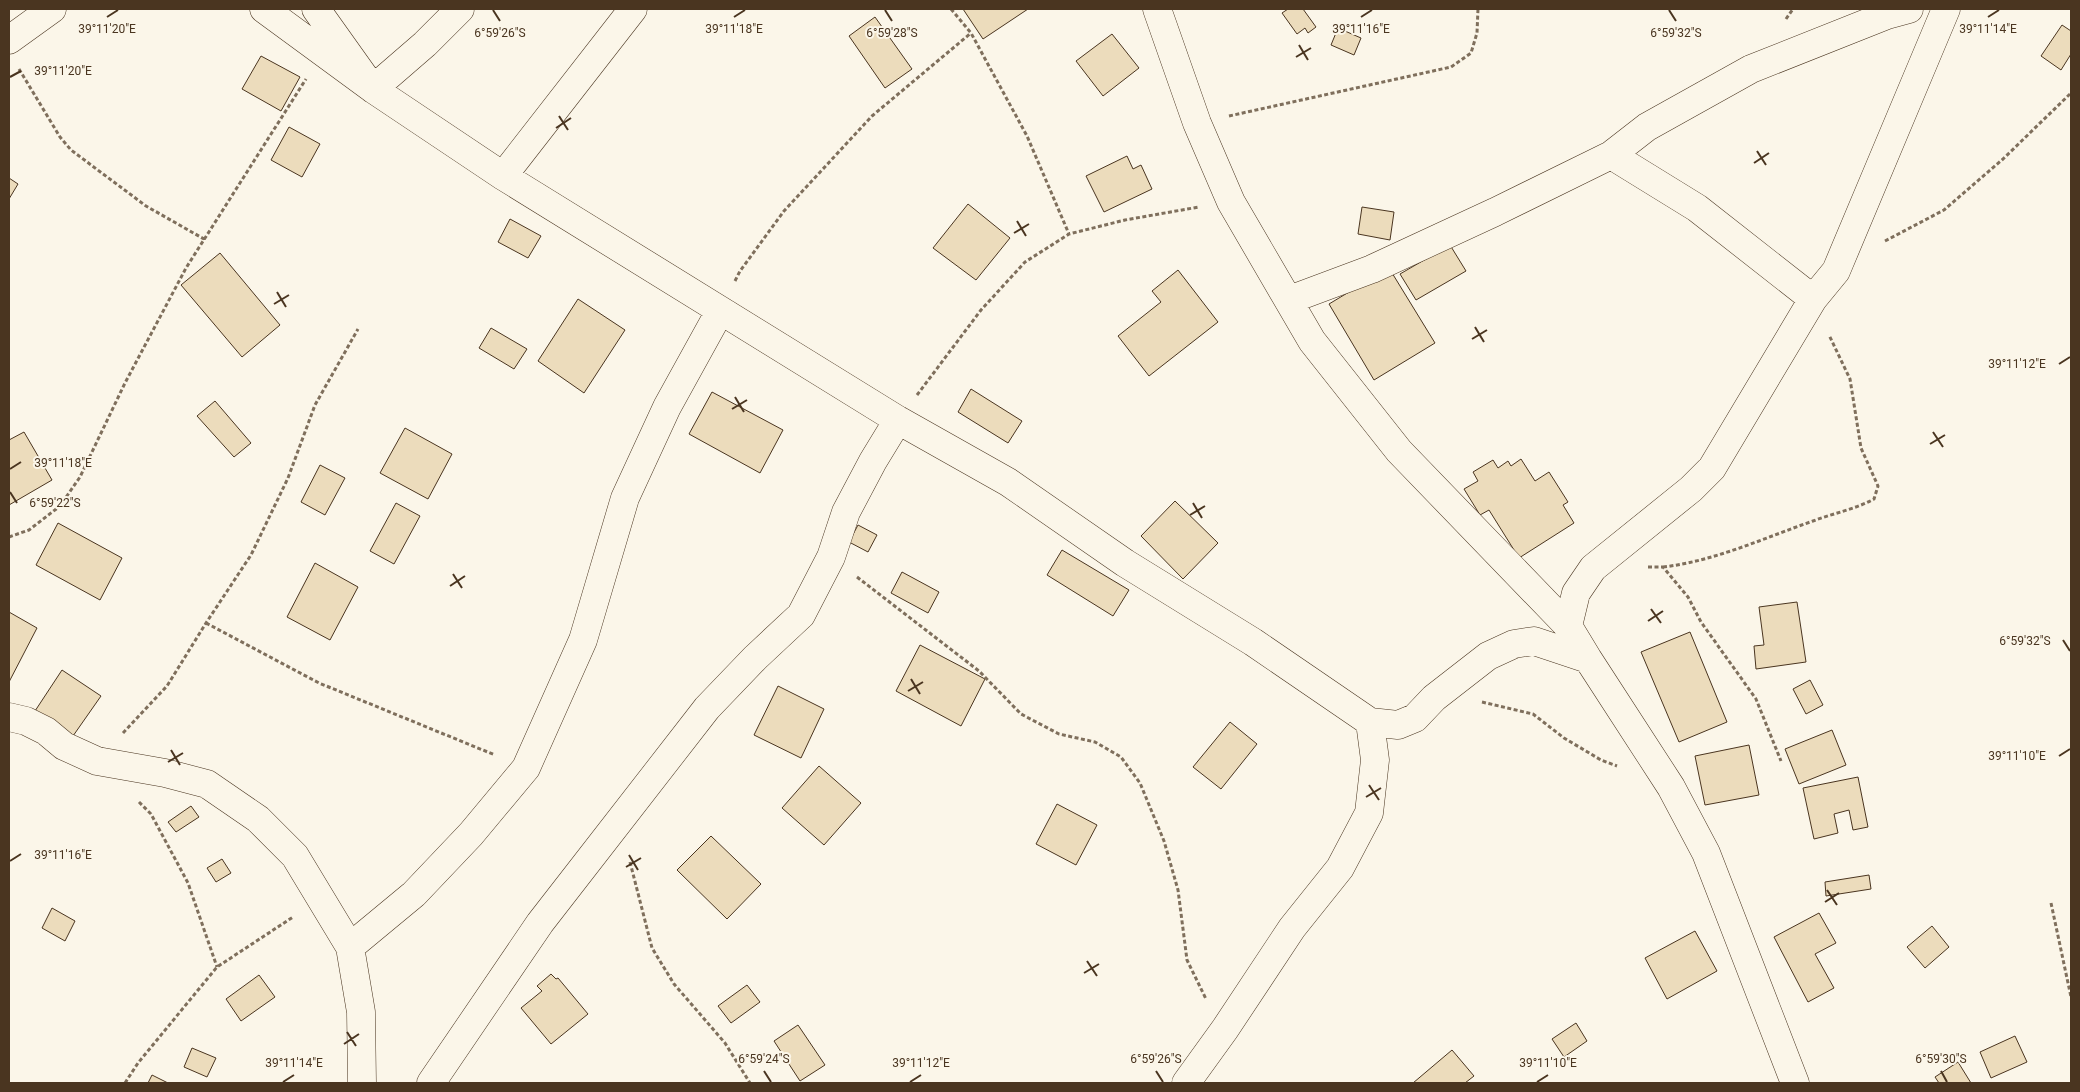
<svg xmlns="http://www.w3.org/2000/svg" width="2080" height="1092" font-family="Roboto,sans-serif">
  <rect width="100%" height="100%" fill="#fbf6e9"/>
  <!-- building -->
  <path fill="#ecdcbc" stroke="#4a3520" d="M963 9H1028L983 39Z
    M1288 9H1303L1316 27 1308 33 1305 28 1297 34 1282 13Z
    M875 17 912 69 885 88 849 36Z
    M2062 25 2071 31V54L2061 70 2041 56Z
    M1338 28 1361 38 1354 55 1331 45Z
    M1112 34 1139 68 1103 96 1076 61Z
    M261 56 300 77 281 111 242 89Z
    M289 127 320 144 302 177 271 160Z
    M1127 156 1133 169 1141 165 1152 189 1104 212 1086 176Z
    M9 178 18 184 9 199Z
    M968 204 1010 238 976 280 933 248Z
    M1362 207 1394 212 1390 240 1358 234Z
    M510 219 541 236 528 258 498 242Z
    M1450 245 1466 271 1416 300 1400 274Z
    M220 253 280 325 242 357 181 285Z
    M1389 268 1435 343 1374 380 1329 304Z
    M1178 270 1218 322 1149 376 1118 336 1161 302 1152 291Z
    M578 299 625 330 584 393 538 361Z
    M491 328 527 349 514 369 479 348Z
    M971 389 1022 421 1008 443 958 412Z
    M712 392 783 430 760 473 689 434Z
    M215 401 251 443 234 457 197 416Z
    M405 428 452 454 428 499 380 473Z
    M24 432 52 480 9 505V440Z
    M1521 459 1535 481 1549 472 1568 502 1563 505 1574 523 1519 558 1489 510 1480 515 1464 489 1478 481 1473 472 1493 460 1498 468 1508 461 1511 466Z
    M320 465 345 478 325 515 301 502Z
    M1175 501 1218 543 1183 579 1141 536Z
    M396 503 420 516 394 564 370 551Z
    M58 523 122 558 100 600 36 565Z
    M858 525 877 535 868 552 849 542Z
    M1062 550 1129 590 1113 616 1047 575Z
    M315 563 358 587 330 640 287 617Z
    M902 572 939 592 928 613 891 593Z
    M1797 602 1806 662 1756 669 1754 646 1764 645 1759 607Z
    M9 612 37 628 9 682Z
    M1690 632 1727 722 1679 742 1641 652Z
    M920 645 985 679 961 726 896 691Z
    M62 670 101 696 73 736 35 711Z
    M1810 680 1823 705 1806 714 1793 689Z
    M778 686 824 709 801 758 754 735Z
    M1230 722 1257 744 1221 789 1193 767Z
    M1832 730 1846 765 1799 784 1785 749Z
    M1749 745 1759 795 1705 805 1695 756Z
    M819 766 861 803 824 845 782 808Z
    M1858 777 1868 827 1853 830 1849 810 1834 814 1838 833 1814 839 1803 788Z
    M1057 804 1097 825 1076 865 1036 844Z
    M191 806 199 817 176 832 168 822Z
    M711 836 761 884 727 919 677 870Z
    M222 859 231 873 216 882 207 868Z
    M1869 875 1871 889 1826 896 1825 882Z
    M52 908 75 921 65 941 42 928Z
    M1819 913 1836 943 1815 954 1834 988 1808 1002 1774 937Z
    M1932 926 1949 947 1925 968 1907 947Z
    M1695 931 1717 971 1667 999 1645 958Z
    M551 974 556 979 558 978 588 1014 551 1044 521 1008 542 991 537 986Z
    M259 975 275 997 241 1021 226 999Z
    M747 985 760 1002 731 1023 718 1006Z
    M1576 1023 1587 1041 1564 1057 1552 1039Z
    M798 1025 825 1065 800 1081 774 1041Z
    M2015 1036 2027 1062 1991 1078 1980 1052Z
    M192 1048 216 1058 207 1077 184 1067Z
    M1452 1050 1474 1076 1465 1083H1413Z
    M1958 1062 1971 1083H1939L1935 1077Z
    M152 1075 168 1083H148Z"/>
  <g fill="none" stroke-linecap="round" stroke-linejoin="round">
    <defs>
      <path id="street" d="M264 9 373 89 503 176 898 420 1008 482 1125 563 1253 642 1370 722 1398 725 1415 718 1434 698 1488 656 1514 644 1534 641 1588 659
        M316 9 373 89 425 44 460 9
        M1157 9 1197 123 1231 202 1312 341 1399 451 1568 626
        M9 40 52 9
        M1611 155 1697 208 1813 299
        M503 176 633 9
        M1289 300 1372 269 1495 212 1611 155 1647 127 1751 69 1887 15 1909 9
        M9 717 26 721 46 731 64 746 97 761 165 773 207 784 258 819 295 856 350 947 361 1012 362 1083
        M350 947 414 894 471 834 526 768 583 640 625 498 667 407 720 311
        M431 1083 540 923 707 708 755 658 801 615 831 557 846 512 873 461 898 420
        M1186 1083 1225 1029 1292 928 1340 868 1369 813 1375 760 1370 722
        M1795 1083 1706 853 1671 787 1588 659 1568 626 1576 593 1593 568 1691 489 1712 468 1813 299 1836 271 1946 9"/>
    </defs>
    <!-- street casing -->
    <use href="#street" stroke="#4a3520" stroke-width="29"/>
    <!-- path -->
    <path stroke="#7f6f5c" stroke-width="3" stroke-dasharray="4 2.5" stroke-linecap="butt" d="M951 9 971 33 1027 136 1069 234
      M1786 19 1793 9
      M19 69 60 137 71 150 146 206 204 239
      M1229 116 1451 67 1471 53 1477 33 1478 9
      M1885 241 1944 210 2003 159 2071 93
      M735 281 740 271 784 211 872 116 971 33
      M917 395 981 310 1025 262 1069 234 1125 220 1199 207
      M9 537 29 530 60 506 80 477 125 383 186 268 306 79
      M1648 567H1663L1688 597 1701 622 1756 699 1781 761
      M1663 567C1715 561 1764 538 1813 521 1834 513 1856 509 1874 499L1878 486 1861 448 1850 379 1829 335
      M857 577 979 671 1021 714 1059 734 1095 742 1121 757 1140 783 1164 841 1178 890 1187 960 1206 999
      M206 623 319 683 495 755
      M1482 702 1533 714 1564 738 1601 760 1617 766
      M123 733 167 686 206 623 251 555 288 478 315 405 358 329
      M139 802 151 814 188 883 217 967
      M630 862 652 948 674 984 725 1043 750 1083
      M2051 903 2071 997
      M125 1083 138 1063 217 967 293 917"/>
    <!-- street -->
    <use href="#street" stroke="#fbf6e9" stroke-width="28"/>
  </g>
  <!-- ticks -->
  <path fill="none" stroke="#4a3520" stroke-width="2" d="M493 10 500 21M885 10 892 21M1669 10 1676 21M107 17 118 10M734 17 745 10M1361 17 1372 10M1988 17 1999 10M1299 45 1308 60M1296 57 1311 48M10 77 21 71M559 116 568 130M556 128 571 118M1757 151 1766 165M1754 163 1769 153M1017 221 1026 236M1014 233 1029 224M277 292 286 307M274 304 289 295M1475 327 1484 342M1472 339 1487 330M2059 364 2070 357M735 397 744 412M732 409 747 400M1933 432 1943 447M1930 444 1945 435M10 469 21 462M10 492 17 503M1193 503 1202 518M1190 515 1205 506M453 574 462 588M450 586 465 576M1651 609 1661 623M1648 621 1663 611M2063 640 2070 651M911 679 920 694M908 691 923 682M171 750 180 765M2059 756 2070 749M168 762 183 753M1369 785 1379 800M1366 797 1381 788M629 855 638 870M10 861 21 854M626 867 641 858M1827 890 1837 905M1825 902 1839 893M1087 961 1097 976M1084 973 1099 964M347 1032 356 1046M344 1044 359 1034M764 1071 771 1082M1156 1071 1163 1082M1941 1071 1947 1082M283 1082 294 1075M910 1082 921 1075M1537 1082 1548 1075"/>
  <g font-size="12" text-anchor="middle" fill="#4a3520" stroke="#fbf6e9" stroke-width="4" stroke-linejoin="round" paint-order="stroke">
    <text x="1361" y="33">39°11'16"E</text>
    <text x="107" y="33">39°11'20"E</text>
    <text x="734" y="33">39°11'18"E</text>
    <text x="1988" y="33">39°11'14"E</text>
    <text x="500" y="37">6°59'26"S</text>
    <text x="892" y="37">6°59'28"S</text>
    <text x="1676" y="37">6°59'32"S</text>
    <text x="63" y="75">39°11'20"E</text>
    <text x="2017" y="368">39°11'12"E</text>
    <text x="63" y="467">39°11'18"E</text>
    <text x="55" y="507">6°59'22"S</text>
    <text x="2025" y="645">6°59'32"S</text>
    <text x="2017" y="760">39°11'10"E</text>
    <text x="63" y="859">39°11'16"E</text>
    <text x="764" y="1063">6°59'24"S</text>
    <text x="1156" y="1063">6°59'26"S</text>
    <text x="1941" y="1063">6°59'30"S</text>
    <text x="294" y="1067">39°11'14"E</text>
    <text x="921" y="1067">39°11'12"E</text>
    <text x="1548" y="1067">39°11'10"E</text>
  </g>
  <!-- border -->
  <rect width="2080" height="1092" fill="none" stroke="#4a3520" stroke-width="20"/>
</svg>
